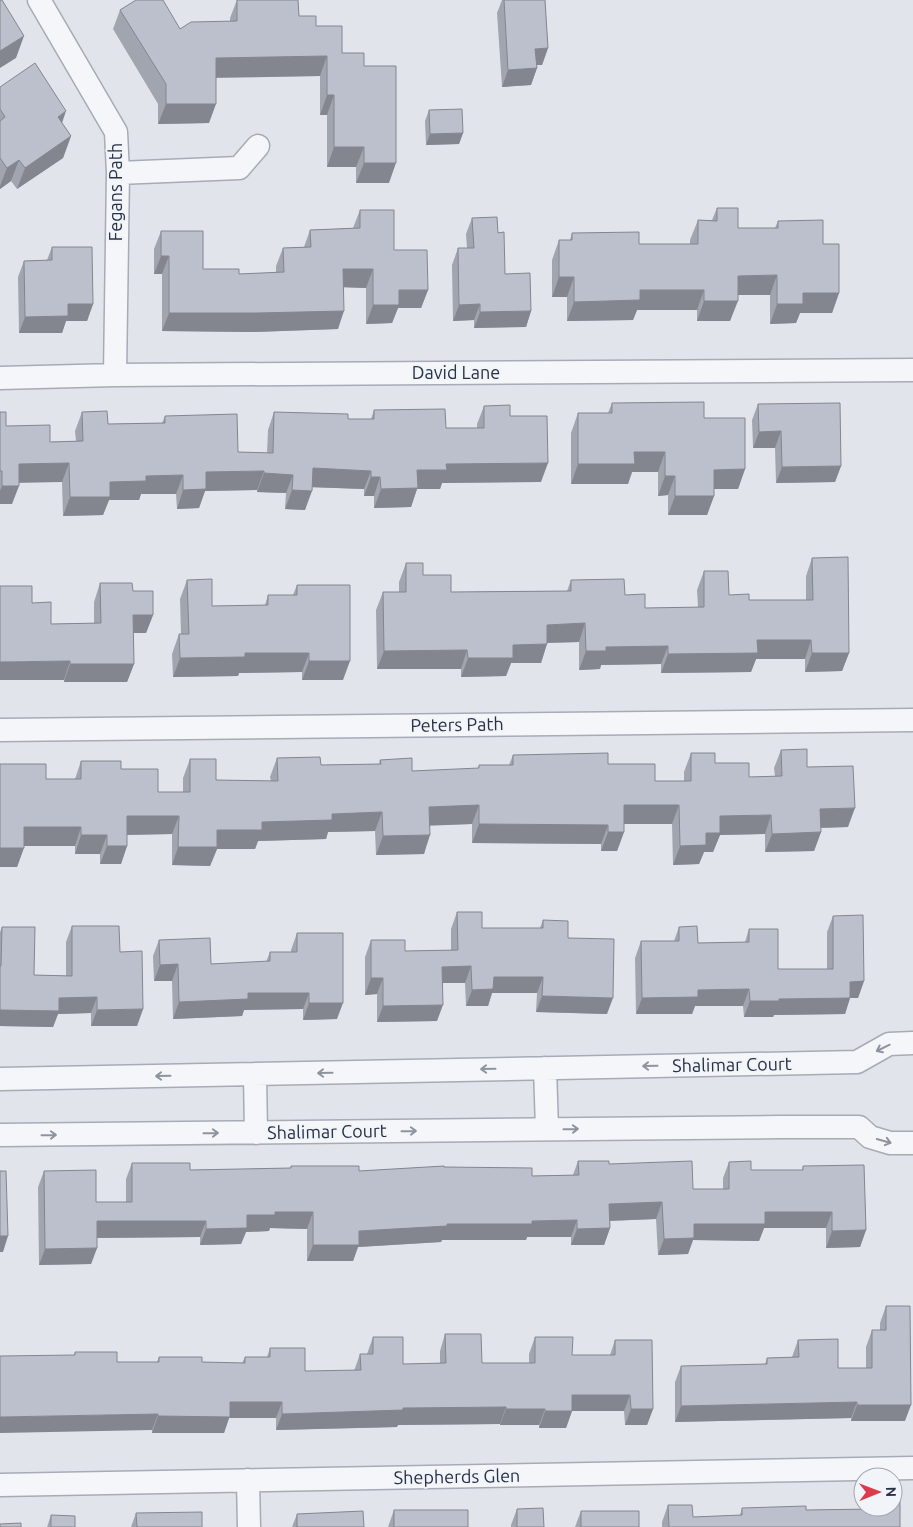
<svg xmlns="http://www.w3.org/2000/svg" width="913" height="1527" font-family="Ubuntu,sans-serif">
  <rect width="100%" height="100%" fill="#e1e5eb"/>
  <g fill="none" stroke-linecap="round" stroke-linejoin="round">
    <defs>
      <path id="minor" d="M39 0 116 132 118 173 115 375
        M118 173 239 168 258 146
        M0 378 115 375 913 370
        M0 730 913 720
        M545 1068 547 1129
        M255 1074 256 1133
        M0 1079 857 1062 889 1044 913 1043
        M0 1135 780 1127H859L870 1137 890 1143H913
        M248 1480 249 1527
        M0 1485 913 1468"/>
    </defs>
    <!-- minor casing -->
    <use href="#minor" stroke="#a6abb6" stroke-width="25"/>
    <!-- minor -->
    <use href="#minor" stroke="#f5f6f9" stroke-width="22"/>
  </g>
  <!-- wall -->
  <path fill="#a1a5af" d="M237 0H298L299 16 316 26 342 53 364 66 389 183H356V167H327V115H320V76L216 77 209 123 158 124V104L113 29 120 10 180 29 230 22V18Z
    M502 0H545L548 48 542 65H536L537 68 531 85 502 87 497 13Z
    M0 87 62 123 71 136 63 158 17 189 11 181 0 189Z
    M429 110 463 133 459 144 426 145 425 121Z
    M717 208 738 228H775L778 221 823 244 839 293 832 313H800L796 323 770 324V295H738L730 321H697V310H637L633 320 567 321V297H552V260L559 240H570L572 233 639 244H690V240L698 220H712Z
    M360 210 428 290 421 308H398L392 323 366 324V288L343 287 338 329 251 332 162 331V274H154V249L161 231 203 269 239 274 276 273V266L283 248 304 247 310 230 353 228Z
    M472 218 498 233 505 274 531 311 526 327 474 328V320L453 321 452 265 458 248H467L466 234Z
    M52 247 93 304 87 321H66L62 333H19L18 277 24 261 47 260Z
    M612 403 704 418 745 469 738 489H714V496L707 515H668V495L658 496V472H632L628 484H571V433L578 413H608Z
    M758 404 841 466 835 482 776 483 775 448H753L752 420Z
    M484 406 510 416 541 482 442 483 440 489H417L411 507 374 508V496H364V489L312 487 305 510 285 509 286 493 257 492V490L205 491 199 508 177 509 176 494H141L139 500H109L103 515 63 516 62 482H19L12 504H0V412L6 426 50 442 76 441 75 431 82 412 108 424 162 423 165 416 238 452 267 453 268 430 274 412 348 419H371L374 410 446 428H477V424Z
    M812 558 849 653 842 671 805 672V659H756L751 672 661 673V664L601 665 600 669 579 670V642L547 643 541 663H511L506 676 461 677V669H377L376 610 383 592H399V582L406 563 423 575 451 592 567 591 571 580 625 595 645 608 698 607 697 590 704 571 729 595 749 600H806V576Z
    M187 580 212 606 265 605 268 595H293L297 585 343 680H302V672L239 673 238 676 173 677 172 654 179 634H181L180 599Z
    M100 583 133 591 153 615 146 633H133L134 664 127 682H64V680L32 603 51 624 94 623V602Z
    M781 750 807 767 848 827 820 828 821 832 814 851 765 852V834L720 835 713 852H704L699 864 673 865 672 824H624V832L617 851H601V844L472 843V824L430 825 424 854 376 855 375 831 328 832 326 839 258 841 255 849H217L210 866 172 865V834L127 835V846L121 864H100V854H75V846H24L17 867H0V764L46 779H75L81 761 121 769 158 792H183V778L190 759 216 780 271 781 270 777 277 758 321 765 379 764 380 760 412 771 478 769 479 765H509L513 755 608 764 655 781H684V772L691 753 749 777 775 776 774 768Z
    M457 912 482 928H540L543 920 568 938 607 1014 536 1012 537 993H492L488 1006H466L465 983H443L437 1021 377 1022V994L365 995V957L371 940 405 951 451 950V929Z
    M833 916 864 981 858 998H850L845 1014 774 1015 773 1017H744L743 1006H695L692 1014H636L635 958 641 941H674L679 927 698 943 745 942 749 929 778 969H827V932Z
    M72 926 120 952 143 1009 137 1026H91V1013L58 1014 53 1027 0 1026V932L2 927 34 975 66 976V942Z
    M297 933 337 1019 303 1020V1009L244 1010 242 1016 173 1019 172 981H154L153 956 159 940 211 964 266 962 270 952H291V950Z
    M578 1161 609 1164 693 1189H723V1178L729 1162 751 1170H802L803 1166 866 1230 860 1247 826 1248V1228H764L759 1241 693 1240 688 1254 658 1255 656 1219 610 1221V1228L604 1245H571V1237H527L526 1240H442L441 1242 358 1247 353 1261H307V1229L270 1228 269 1231 246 1232 241 1244 200 1245V1237L97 1238V1248L91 1264 39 1265 38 1187 44 1171 96 1202H126V1179L132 1163 190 1170 290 1168 291 1166 359 1171 444 1167 532 1176 573 1175Z
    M886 1306 905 1421H851V1418L675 1422V1382L681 1366 765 1364 767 1358 792 1357 798 1340 838 1368H866V1347L872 1330H880V1323Z
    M445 1334 482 1363H529V1354L535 1337 572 1355H610L615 1340 653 1409 647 1425H625L624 1411H572L566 1428H539V1425H500V1424L398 1425 397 1427 276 1430V1418H229L224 1433H152V1430L74 1355 75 1352 117 1362H157L159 1357 202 1362 242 1363 245 1357H267L270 1348 305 1371H354L360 1354H367L373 1337 403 1364 440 1363V1351Z
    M668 1505 693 1517 740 1515 742 1508 806 1510 870 1509 871 1507H893L900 1527H662V1522Z
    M517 1509 544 1527H511V1525Z
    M394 1510 468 1527H388Z
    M581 1511 639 1527H575Z
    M136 1513 202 1527H131Z
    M297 1514 364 1527H292Z
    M51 1515 75 1527H47Z"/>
  <!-- shaded-wall -->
  <path fill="#83868f" d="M24 36 16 58 0 68V51Z
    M548 48 542 65H530L535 49Z
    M327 56 320 76 208 78 216 58Z
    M537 68 531 85 502 87 508 70Z
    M327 95H334L327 115H320Z
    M166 104H216L209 123 158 124Z
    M66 111 59 132 58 117Z
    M463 133 459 144 426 145 430 134Z
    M71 136 63 158 17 189 25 168Z
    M334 147H364L356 167H327Z
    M19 160 11 181 0 189V186L7 168Z
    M364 163H396L389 183H356Z
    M161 256H169L162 274H154Z
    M343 269H373L366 288 336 287Z
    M777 275 770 295H731L738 276Z
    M559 277H574L567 297H552Z
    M399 290H428L421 308H398L392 323 366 324 373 305Z
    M640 290H704L697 310H637L633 320 567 321 574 302Z
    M803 293H839L832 313H800L796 323 770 324 777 304Z
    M704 301H738L730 321H697Z
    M68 304H93L87 321H66L62 333H19L25 317Z
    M480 304 474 320 453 321 459 305Z
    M344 311 338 329 251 332 162 331 169 313Z
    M531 311 526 327 474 328 480 312Z
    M781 431 775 448H753L759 432Z
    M634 452H665L658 472H632L628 484H571L578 464Z
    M69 463 62 482 12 483 19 464Z
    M548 463 541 482 442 483 440 489H417L411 507 374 508 381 489 417 470 446 464Z
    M841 466 835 482 776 483 782 467Z
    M313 468 371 471 364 489 306 487Z
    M745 469 738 489H707L714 470Z
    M264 471 257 490 205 491 199 508 177 509 183 490 206 472Z
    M264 473 293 475 286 493 257 492Z
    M183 475 176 494H141L139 500H109L103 515 63 516 70 497 110 482 146 476Z
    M665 476H675L668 495 658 496Z
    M371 477H380L374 496H364Z
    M2 486H19L12 504H0V491Z
    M292 490 312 491 305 510 285 509Z
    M675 496H714L707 515H668Z
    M133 615H153L146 633H127Z
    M585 623 579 642 540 643 547 625Z
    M757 640H811L805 659H756L751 672 661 673 668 654Z
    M547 644 541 663H511L506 676 461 677 468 658 513 645Z
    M668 646 661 664 601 665 600 669 579 670 586 651 606 647Z
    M467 650 461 669H377L384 651Z
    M245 653H309L302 672 239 673 238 676 173 677 180 658Z
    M812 653H849L842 671 805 672Z
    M70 661 64 680H0V662Z
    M309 661H350L343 680H302Z
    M70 664H134L127 682H64Z
    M479 805 472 824 422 826 429 807Z
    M624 805H679L672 824H617Z
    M855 808 848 827 813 828 820 809Z
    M382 812 375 831 328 832 326 839 258 841 255 849H217L210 866 172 865 178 847 217 830 262 822 332 814Z
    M771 815 765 834 720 835 713 852H704L699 864 673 865 680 846 706 833 720 816Z
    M127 816H179L172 834 120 835Z
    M479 824 608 825 601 844 472 843Z
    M24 827H81L75 846H17Z
    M608 832H624L617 851H601Z
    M821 832 814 851 765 852 772 834Z
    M81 835H107L100 854H75Z
    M430 835 424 854 376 855 383 836Z
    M107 846H127L121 864H100Z
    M0 848H24L17 867H0Z
    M178 964 172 981H154L160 965Z
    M471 966 465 983H436L442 967Z
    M494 977H543L537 993H492L488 1006H466L472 990Z
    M371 978H383L377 994 365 995Z
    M864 981 858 998H844L850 982Z
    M749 989 743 1006H695L692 1014H636L642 998 698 990Z
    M248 993H309L303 1009 244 1010 242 1016 173 1019 179 1002Z
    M542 996 613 998 607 1014 536 1012Z
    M97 997 91 1013 58 1014 53 1027 0 1026V1010L59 998Z
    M850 998 845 1014 774 1015 773 1017H744L750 1001 779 999Z
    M309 1003H343L337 1019 303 1020Z
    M443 1005 437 1021 377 1022 383 1006Z
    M143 1009 137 1026H91L97 1010Z
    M662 1202 656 1219 603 1221 609 1204Z
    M275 1212H313L307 1229 270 1228 269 1231 246 1232 241 1244 200 1245 206 1229 247 1215Z
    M765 1212H832L826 1228H764L759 1241 693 1240 688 1254 658 1255 664 1239 694 1224Z
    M577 1220 571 1237H527L526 1240H442L441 1242 358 1247 353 1261H307L313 1245 359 1231 447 1224Z
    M97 1221H206L200 1237 91 1238Z
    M610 1228 604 1245H571L577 1229Z
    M866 1230 860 1247 826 1248 832 1231Z
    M0 1236H8L3 1252H0Z
    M97 1248 91 1264 39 1265 45 1249Z
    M572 1395H630L624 1411H572L566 1428H539L545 1411Z
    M230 1402H282L276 1418H229L224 1433H152L158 1416Z
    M857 1402 851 1418 675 1422 681 1406Z
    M857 1405H911L905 1421H851Z
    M506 1407 500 1424 398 1425 397 1427 276 1430 282 1414 403 1408Z
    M506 1409H545L539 1425H500Z
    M631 1409H653L647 1425H625Z
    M158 1414 152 1430 0 1433V1417Z"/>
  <!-- building -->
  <path fill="#bbc0cc" stroke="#83868f" d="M0 0H2L24 36 0 51Z
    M136 0H163L180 29 191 22 237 21V0H298L299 16H316V26H342V53H364V66H396V163H364V147H334V95H327V56L216 58V104H166V84L120 10Z
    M504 0H545L548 48 535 49 537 68 508 70Z
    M35 63 66 111 58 117 71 136 25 168 19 160 7 168 0 158V121L5 117 0 109V87Z
    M462 109 463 133 430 134 429 110Z
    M717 208H738V228H778V221L823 220V244H839V293H803V304H777V275L738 276V301H704V290H640V300L574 302V277H559V240H572V233L639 232V244H698V220L717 221Z
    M360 210H394V250H427L428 290H399V305H373V269H343L344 311 257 313H169V256H161V231H203V269H239V274L284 272 283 248 311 247 310 230 360 228Z
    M497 217 498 233 504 232 505 274 530 273 531 311 480 312V304L459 305 458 248H474L472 218Z
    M52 247H92L93 304H68V316L25 317 24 261 52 260Z
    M704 402V418H745V469L714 470V496H675V476H665V452H634L635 464H578V413H612V403Z
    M840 403 841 466 782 467 781 431 759 432 758 404Z
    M510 405V416H547L548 463 446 464 447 470H417L418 488 381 489 380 477H371V471L313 468 312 491 292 490 293 475 264 473V471L206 472V489L183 490V475L146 476V481L110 482V497H70L69 463 19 464V486H2V471H0V412H6V426L50 425V442L83 441 82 412 107 411 108 424 165 423V416L237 414 238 452 273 453 274 412 348 414V419H374V410L445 409 446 428H484V406Z
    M848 557 849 653H812L811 640H757L758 653 668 654V646L606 647V651H586L585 623 547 625V644L513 645V658H468L467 650 384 651 383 592H406V563H423V575H451V592L571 591V580L624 579 625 595 645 594V608L704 607V571H728L729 595 749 594V600H813L812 558Z
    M212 579V606L268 605V595H297V585H350V661H309V653H245V657L180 658 179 634H189L187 580Z
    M100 583H132L133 591H153V615H133L134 664H70V661L0 662V586H32V603L51 602V624L101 623Z
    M807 749V767L853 766 855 808 820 809 821 832 772 834 771 815 720 816V833H706V845L680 846 679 805H624V832H608V825L479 824V805L429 807 430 835 383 836 382 812 332 814V820L262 822V830H217V847H178L179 816H127V846H107V835H81V827H24V848H0V764H46V779H81V761H121V769H158V792H190V759H216V780L278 781 277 758 320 757 321 765 381 764 380 760 412 758V771L479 768V765H513V755L608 753V764H655V781H691V753H715V763H749V777L782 776 781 750Z
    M457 912H482V928H543V920L568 921V938L614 939 613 998 542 996 543 977H494L493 989 472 990 471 966 442 967 443 1005 383 1006V978H371V940H405V951L458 950Z
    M863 915 864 981 850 982V998L779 999V1001H750L749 989 698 990V997L642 998 641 941H679V927L697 926 698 943 749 942V929H778V969H833V916Z
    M72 926H119L120 952 142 951 143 1009 97 1010V997L59 998V1011L0 1010V966H1L2 927H35L34 975 72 976Z
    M297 933H343V1003H309V993H248V999L179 1002 178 964 160 965 159 940 210 938 211 964 270 961V952H297Z
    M578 1161H609V1164L692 1161 693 1189H729V1162L751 1161V1170H803V1166L864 1165 866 1230 832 1231V1212H765V1224H694V1238L664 1239 662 1202 609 1204 610 1228 577 1229V1220L532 1221V1224H447V1226L359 1231V1245H313V1212H275V1215H247V1228L206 1229V1221H97V1248L45 1249 44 1171 96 1170V1202H132V1163H190V1170L291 1168V1166H359V1171L444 1166V1167L532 1168V1176L579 1175Z
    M0 1171H6L8 1236H0Z
    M886 1306H910L911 1405H857V1402L681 1406V1366L767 1364V1358L799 1357 798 1340 838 1339V1368H872V1330H886Z
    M445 1334H481L482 1363H535V1337H573L572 1355H615V1340H652L653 1409H631L630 1395H572V1411H545V1409H506V1407L403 1408V1410L282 1414V1402H230V1417L158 1416V1414L0 1417V1356L75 1355V1352H117V1362H159V1357H202V1362L245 1363V1357H270V1348H305V1371L361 1370 360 1354H373V1337H403V1364L446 1363Z
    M893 1501H900V1527H669L668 1505H692L693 1517 742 1515V1508L806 1506V1510L873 1509V1507H893Z
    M543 1508 544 1527H517V1509Z
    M394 1510H468V1527H394Z
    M363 1511 364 1527H297V1514Z
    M581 1511H639V1527H581Z
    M202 1512V1527H137L136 1513Z
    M51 1515 75 1516V1527H51Z
    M21 1523V1527H0V1524Z"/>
  <!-- one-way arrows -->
  <defs><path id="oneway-shaft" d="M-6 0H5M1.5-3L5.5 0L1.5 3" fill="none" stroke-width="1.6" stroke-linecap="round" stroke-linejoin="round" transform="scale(1.25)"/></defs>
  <g stroke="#8e949f">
    <use href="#oneway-shaft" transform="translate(883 1048) rotate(154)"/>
    <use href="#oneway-shaft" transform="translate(650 1066) rotate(179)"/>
    <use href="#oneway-shaft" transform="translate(488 1069) rotate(179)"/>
    <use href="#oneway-shaft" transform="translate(325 1073) rotate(179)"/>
    <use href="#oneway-shaft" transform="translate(163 1076) rotate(179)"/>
    <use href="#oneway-shaft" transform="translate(571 1129) rotate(-1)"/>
    <use href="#oneway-shaft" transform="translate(409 1131) rotate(-1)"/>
    <use href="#oneway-shaft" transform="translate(211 1133) rotate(-1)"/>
    <use href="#oneway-shaft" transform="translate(49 1135) rotate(-1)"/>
    <use href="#oneway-shaft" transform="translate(884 1141) rotate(16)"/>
  </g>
  <g text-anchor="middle" stroke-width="4" stroke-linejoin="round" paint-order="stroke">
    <!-- street labels -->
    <g font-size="18" fill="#283145" stroke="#f1f4f8">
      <text transform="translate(116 192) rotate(-90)" y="6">Fegans Path</text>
      <text x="456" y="379">David Lane</text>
      <text transform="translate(457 725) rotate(-1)" y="6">Peters Path</text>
      <text transform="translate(732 1065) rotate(-1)" y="6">Shalimar Court</text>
      <text transform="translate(327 1132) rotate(-1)" y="6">Shalimar Court</text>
      <text transform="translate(457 1477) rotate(-1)" y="6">Shepherds Glen</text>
    </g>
  </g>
  <!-- north arrow -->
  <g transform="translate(878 1492) rotate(89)"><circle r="24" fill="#f1f4f8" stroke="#a1a6b0"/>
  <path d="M0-4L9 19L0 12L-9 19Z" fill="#da3c4c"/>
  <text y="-8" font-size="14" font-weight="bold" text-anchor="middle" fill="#283145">N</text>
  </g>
</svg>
